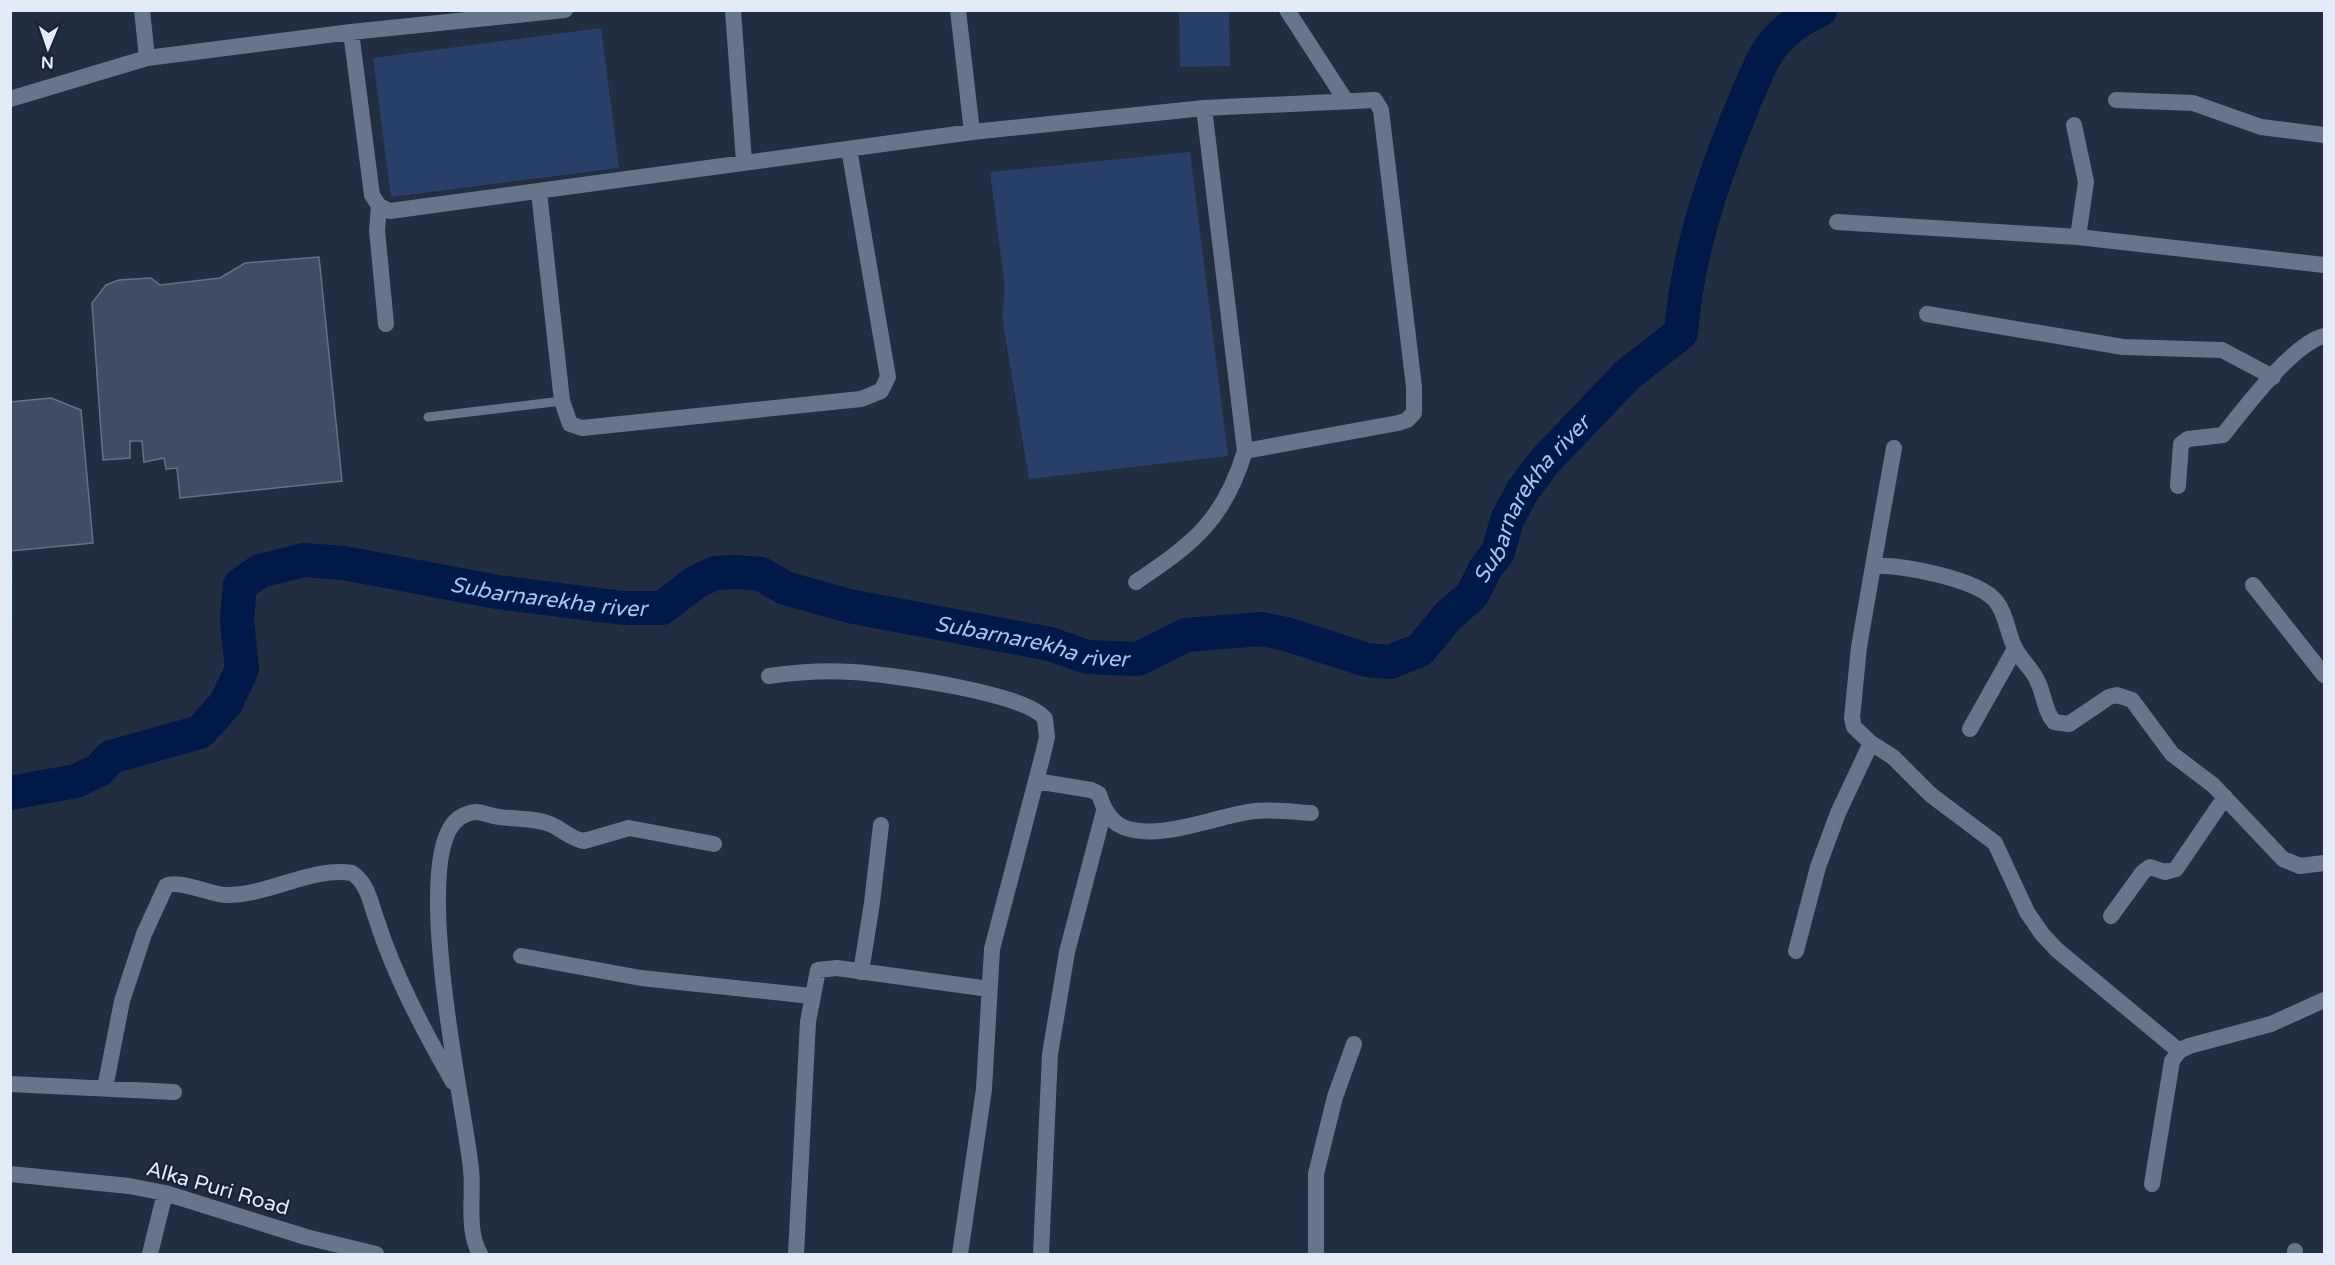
<svg xmlns="http://www.w3.org/2000/svg" width="2335" height="1265" font-family="'Varela Round',sans-serif">
  <rect width="100%" height="100%" fill="#212d40"/>
  <!-- green -->
  <path fill="#284068" d="M1179 11H1229L1230 66 1180 67Z
    M601 28 619 168 391 197 373 58Z
    M1190 152 1228 456 1029 479 1002 317 1005 288 990 172Z
    M10 558H13L12 660H10Z"/>
  <g fill="none" stroke-linecap="round" stroke-linejoin="round">
    <!-- river -->
    <path stroke="#001947" stroke-width="34" id="s1" d="M10 793 76 781 99 770 111 757 200 732 226 703 242 669 237 620 240 585 260 571 304 560 344 563 497 592 623 608H662L696 582 715 573 736 572 761 574 785 588 849 606 1050 644 1087 657 1138 659 1186 635 1261 629 1286 634 1367 660 1390 662 1420 650 1448 616 1472 595 1485 569 1498 552 1507 520 1523 490 1545 461 1627 375 1681 333C1687 259 1709 189 1737 120 1746 98 1755 74 1767 53 1780 32 1799 20 1820 10"/>
  </g>
  <!-- building -->
  <path fill="#3f4c61" stroke="#647289" stroke-width="1.5" d="M319 257 342 481 180 498 177 468 166 469 164 458 144 462 142 441H130V458L103 460 92 303 106 285 119 280 151 278 160 285 220 278 245 263Z
    M51 398 81 410 93 543 10 551V402Z"/>
  <g fill="none" stroke-linecap="round" stroke-linejoin="round">
    <!-- service -->
    <path stroke="#67758b" stroke-width="9" d="M428 417 562 401"/>
    <!-- minor -->
    <path stroke="#67758b" stroke-width="16" d="M142 10 147 58
      M733 10 744 162
      M958 10 972 132
      M1287 10 1346 101
      M351 32 372 195 379 206 390 211 972 132 1204 108 1375 100 1381 110 1414 387V413L1407 420 1398 423 1245 451
      M10 99 147 58 351 32 565 10
      M2116 100 2193 103 2261 127 2324 135
      M2074 125 2086 182 2078 237
      M539 192 562 401 570 424 582 428 861 399 881 391 888 377 849 149
      M379 206 377 230 386 324
      M1837 222 2078 237 2324 265
      M1927 314 2123 347 2222 350 2273 377
      M2178 486 2181 444 2188 439 2223 435C2244 409 2292 344 2324 336
      M1873 566 1894 448
      M1136 582C1194 543 1224 520 1245 451L1204 108
      M2253 585 2324 675
      M769 676C797 672 824 670 852 672 886 674 1029 693 1045 719L1047 737 1042 758 992 949 984 1089 960 1254
      M1970 729 2015 649
      M1871 743 1893 757 1931 795 1995 843 2027 912 2042 934 2057 950 2179 1051
      M1036 781 1091 790 1099 794C1103 807 1109 821 1123 827 1159 842 1218 815 1255 811 1273 809 1293 812 1311 813
      M2111 916 2143 872 2150 867 2165 872 2176 869 2225 797
      M1796 951 1818 867 1838 813 1871 743 1854 727 1852 718 1859 647 1873 566C1901 564 1976 579 1995 600 2007 614 2007 634 2016 650 2022 661 2032 669 2037 680 2044 693 2044 710 2054 722L2069 724 2109 697 2117 695 2132 700 2172 754 2213 785 2283 859 2300 866 2324 863
      M521 956 641 978 811 996
      M861 972 872 903 881 825
      M10 1084 174 1092
      M105 1088 122 1001 144 934 166 886C177 879 210 894 225 895 268 896 312 866 352 873 368 883 371 905 377 921 395 977 424 1031 453 1082
      M10 1174 129 1186 165 1193 306 1237 376 1254
      M2152 1184 2172 1061 2179 1051 2189 1046 2271 1024 2324 1000
      M150 1254 165 1193
      M480 1254C466 1230 474 1196 471 1169 465 1108 408 855 459 818 464 815 470 812 476 812 482 812 488 815 494 816 512 820 535 817 552 825 563 830 571 839 584 841L629 828 714 844
      M796 1254 808 1022 818 970 837 968 989 989
      M1041 1254 1050 1054 1067 952 1104 811
      M1316 1254V1174L1335 1097 1354 1044
      M2295 1254V1251"/>
  </g>
  <g text-anchor="middle" stroke-width="4.5" stroke-linejoin="round" paint-order="stroke">
    <!-- street labels -->
    <g font-size="21" fill="#e3ebf8" stroke="#182336">
      <text transform="translate(218 1188) rotate(16)" y="7">Alka Puri Road</text>
    </g>
    <!-- water labels -->
    <g font-size="22" font-style="italic" fill="#a6c3f2" stroke="#182336">
      <text dy="8" stroke="none"><textPath href="#s1" startOffset="1779">Subarnarekha river</textPath></text>
      <text dy="8" stroke="none"><textPath href="#s1" startOffset="681">Subarnarekha river</textPath></text>
      <text dy="8" stroke="none"><textPath href="#s1" startOffset="1186">Subarnarekha river</textPath></text>
    </g>
  </g>
  <!-- border -->
  <rect width="2335" height="1265" fill="none" stroke="#e3ebf8" stroke-width="24"/>
  <!-- north arrow -->
  <g transform="translate(48 48) rotate(182)" stroke="#182336" stroke-width="4.5" paint-order="stroke">
  <path d="M0-4.5L10 22L0 15L-10 22Z" fill="#e3ebf8"/>
  <text y="-9" font-size="16" font-weight="bold" text-anchor="middle" fill="#e3ebf8">N</text>
  </g>
</svg>
